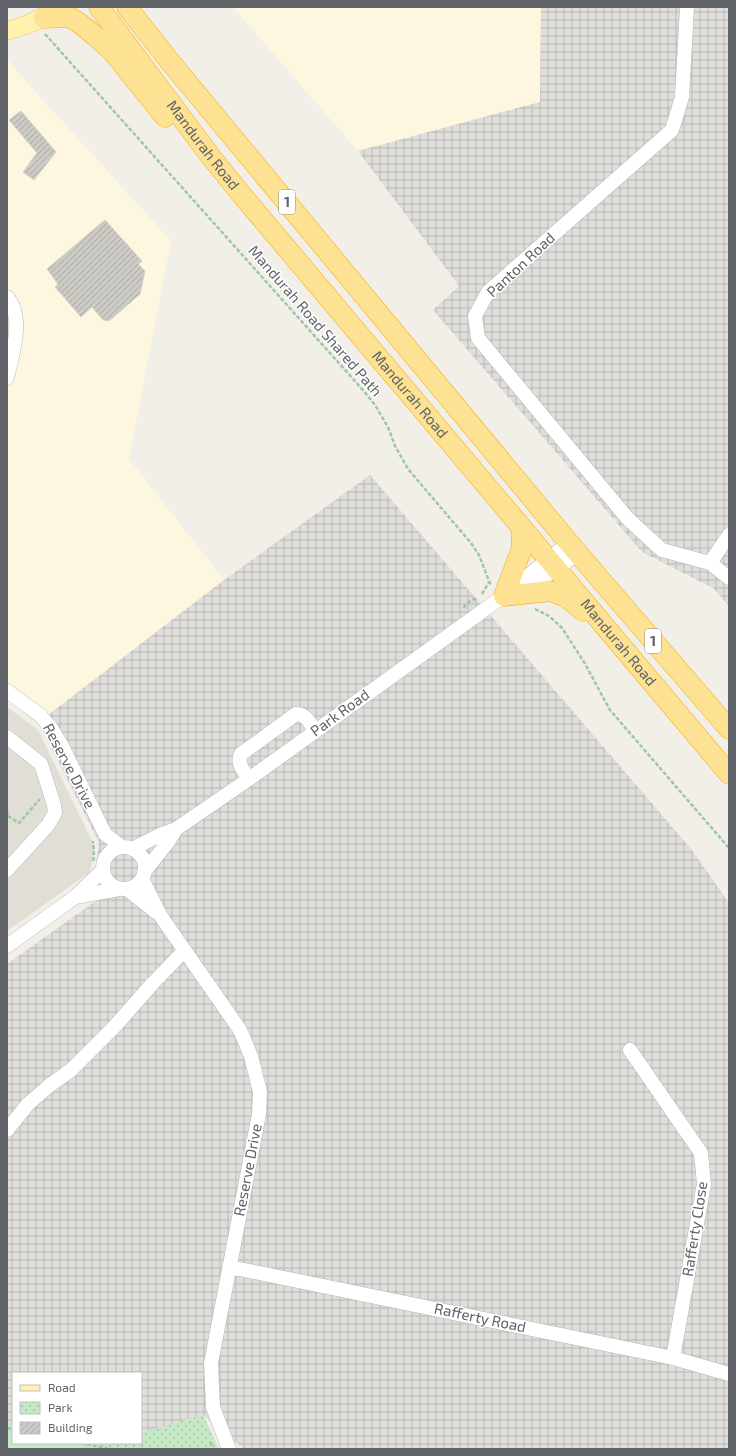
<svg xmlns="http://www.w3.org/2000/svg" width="736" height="1456" font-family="'Exo 2',sans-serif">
  <defs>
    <pattern id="industrial-grid" width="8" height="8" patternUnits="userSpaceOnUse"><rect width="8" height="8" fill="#e0deda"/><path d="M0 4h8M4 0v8" fill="none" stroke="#b9b8b5"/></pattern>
    <pattern id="park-dots" width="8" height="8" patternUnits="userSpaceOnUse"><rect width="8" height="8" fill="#c5e8c5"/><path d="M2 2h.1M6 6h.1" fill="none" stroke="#a3c0a4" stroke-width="1.8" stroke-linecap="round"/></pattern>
    <pattern id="building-hatch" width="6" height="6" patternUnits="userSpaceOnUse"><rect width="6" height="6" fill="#cccac5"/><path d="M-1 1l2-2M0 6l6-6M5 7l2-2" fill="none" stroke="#a9a8a4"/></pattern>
  </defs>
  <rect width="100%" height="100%" fill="#f1efe8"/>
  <!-- commercial -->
  <path fill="#fef7e0" d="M233 7H541L540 102 358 151Z
    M7 58 12 66 171 241 129 459 224 580 39 722 7 702Z"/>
  <!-- industrial -->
  <path fill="url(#industrial-grid)" d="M541 7H729V606L713 588 642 552 433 310 459 286 358 151 540 102Z
    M370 475 692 850 729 903V1449H244L203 1415 141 1433V1373H13V1427L7 1425V964L107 893 95 873 99 843 39 722 224 580Z"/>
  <!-- education -->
  <path fill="#e1ded6" d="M7 707 38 730 95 847 90 872 7 931Z"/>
  <!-- park -->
  <path fill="url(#park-dots)" d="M203 1415 219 1449H7V1425L13 1427V1443H89L97 1445 104 1443H141V1433Z"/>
  <!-- pitch -->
  <path fill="#c5e8c5" d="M7 1425 13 1427V1443H87L86 1449H7Z"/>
  <!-- building -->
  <path fill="url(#building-hatch)" stroke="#d6d1c6" d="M21 111 56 152 34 180 23 172 37 153 9 120Z
    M105 220 142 261 138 264 145 271 140 294 109 321 103 320 92 307 81 317 55 287 58 284 47 269Z"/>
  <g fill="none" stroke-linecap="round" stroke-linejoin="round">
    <defs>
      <path id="minor" d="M687 7 682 97 672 130 488 292 475 316 478 338 628 519 662 550 710 563 729 578
        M7 297C25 317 12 355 7 378
        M710 563 729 535
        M529 583 557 570 577 553
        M7 691 40 715 51 728 62 746 105 834 122 847
        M7 737 41 764 54 805 55 813 48 825 7 870
        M249 779C244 771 236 763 241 754L296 714C306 714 310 723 315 731
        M103 868a21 21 0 1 1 42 0a21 21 0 1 1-42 0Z
        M132 849 162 834 176 829 249 779 498 600 569 543
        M144 872 168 842 176 829
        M142 879 160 915 240 1030 251 1056 260 1092 259 1114 211 1363 213 1407 229 1449
        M127 889 156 912
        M75 897 119 889
        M7 946 75 897 103 870
        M630 1050 701 1153 704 1184 673 1358
        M7 1130 28 1104 50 1085 71 1070 115 1026 153 983 184 951
        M230 1267 673 1358 729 1374"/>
      <path id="major" d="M7 31 26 25 65 7"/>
      <g id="highway">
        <path id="s1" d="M99 7 211 157 241 194 729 774"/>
        <path d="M127 7 172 64 569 543 729 729"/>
        <path d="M44 18 69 17 78 22 94 35 112 51 165 117"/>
        <path d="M521 526 522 548 504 596 550 591 566 597 583 611"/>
      </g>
    </defs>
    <!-- minor casing -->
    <use href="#minor" stroke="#b5b8bc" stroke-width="15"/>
    <!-- major casing -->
    <use href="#major" stroke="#f2c960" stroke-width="19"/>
    <!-- highway casing -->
    <use href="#highway" stroke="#f9ab00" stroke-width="21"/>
    <!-- path -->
    <path stroke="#9cc7a9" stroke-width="2.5" stroke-dasharray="4 2" stroke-linecap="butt" d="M45 34 362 389 375 405 388 427 395 446 408 469 471 543 479 555 491 586
      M482 594 489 582
      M464 608 466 604 476 598
      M535 609 549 616 562 628 584 662 610 710 729 848
      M7 810 8 816 19 823 40 799
      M93 861 94 857 93 841
      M7 1428 13 1429
      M211 1442V1449
      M81 1443 110 1449"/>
    <!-- minor -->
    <use href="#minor" stroke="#fff" stroke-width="14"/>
    <!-- major -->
    <use href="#major" stroke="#fff2af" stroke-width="18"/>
    <!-- highway -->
    <use href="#highway" stroke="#fde293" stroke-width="20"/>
  </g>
  <g text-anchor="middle" stroke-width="3" stroke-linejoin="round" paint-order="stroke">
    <!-- shield labels -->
    <g fill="#fff" stroke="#8f9295" stroke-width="1">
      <rect x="279" y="190" width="16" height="24" rx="3"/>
      <rect x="645" y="629" width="16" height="24" rx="3"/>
    </g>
    <g font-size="14" font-weight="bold" fill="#5f6368">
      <text x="287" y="207">1</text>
      <text x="653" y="646">1</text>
    </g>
    <!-- street labels -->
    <g font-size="15" fill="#5f6368" stroke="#fff">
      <text dy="5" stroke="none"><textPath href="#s1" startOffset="173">Mandurah Road</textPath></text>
      <text transform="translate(521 265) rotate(-43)" y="5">Panton Road</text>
      <text transform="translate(315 321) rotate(49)" y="5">Mandurah Road Shared Path</text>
      <text dy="5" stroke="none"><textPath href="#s1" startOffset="497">Mandurah Road</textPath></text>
      <text dy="5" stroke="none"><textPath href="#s1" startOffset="821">Mandurah Road</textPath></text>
      <text transform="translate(340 713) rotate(-36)" y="5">Park Road</text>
      <text transform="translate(69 766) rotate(62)" y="5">Reserve Drive</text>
      <text transform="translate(248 1170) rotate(-79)" y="5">Reserve Drive</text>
      <text transform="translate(695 1229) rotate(-81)" y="5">Rafferty Close</text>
      <text transform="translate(480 1318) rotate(12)" y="5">Rafferty Road</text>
    </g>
  </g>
  <!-- border -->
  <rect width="736" height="1456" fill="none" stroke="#5f6368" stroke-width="16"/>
  <!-- legend -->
  <rect x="12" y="1372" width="130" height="72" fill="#ffffff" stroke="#bfc1c3"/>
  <rect x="20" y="1385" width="20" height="6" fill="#fff2af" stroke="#bfc1c3"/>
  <text x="48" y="1392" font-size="12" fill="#5f6368">Road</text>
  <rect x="20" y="1402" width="20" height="12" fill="url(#park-dots)" stroke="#bfc1c3"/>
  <text x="48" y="1412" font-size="12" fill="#5f6368">Park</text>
  <rect x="20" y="1422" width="20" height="12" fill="url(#building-hatch)" stroke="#bfc1c3"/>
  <text x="48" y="1432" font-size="12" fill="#5f6368">Building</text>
</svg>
